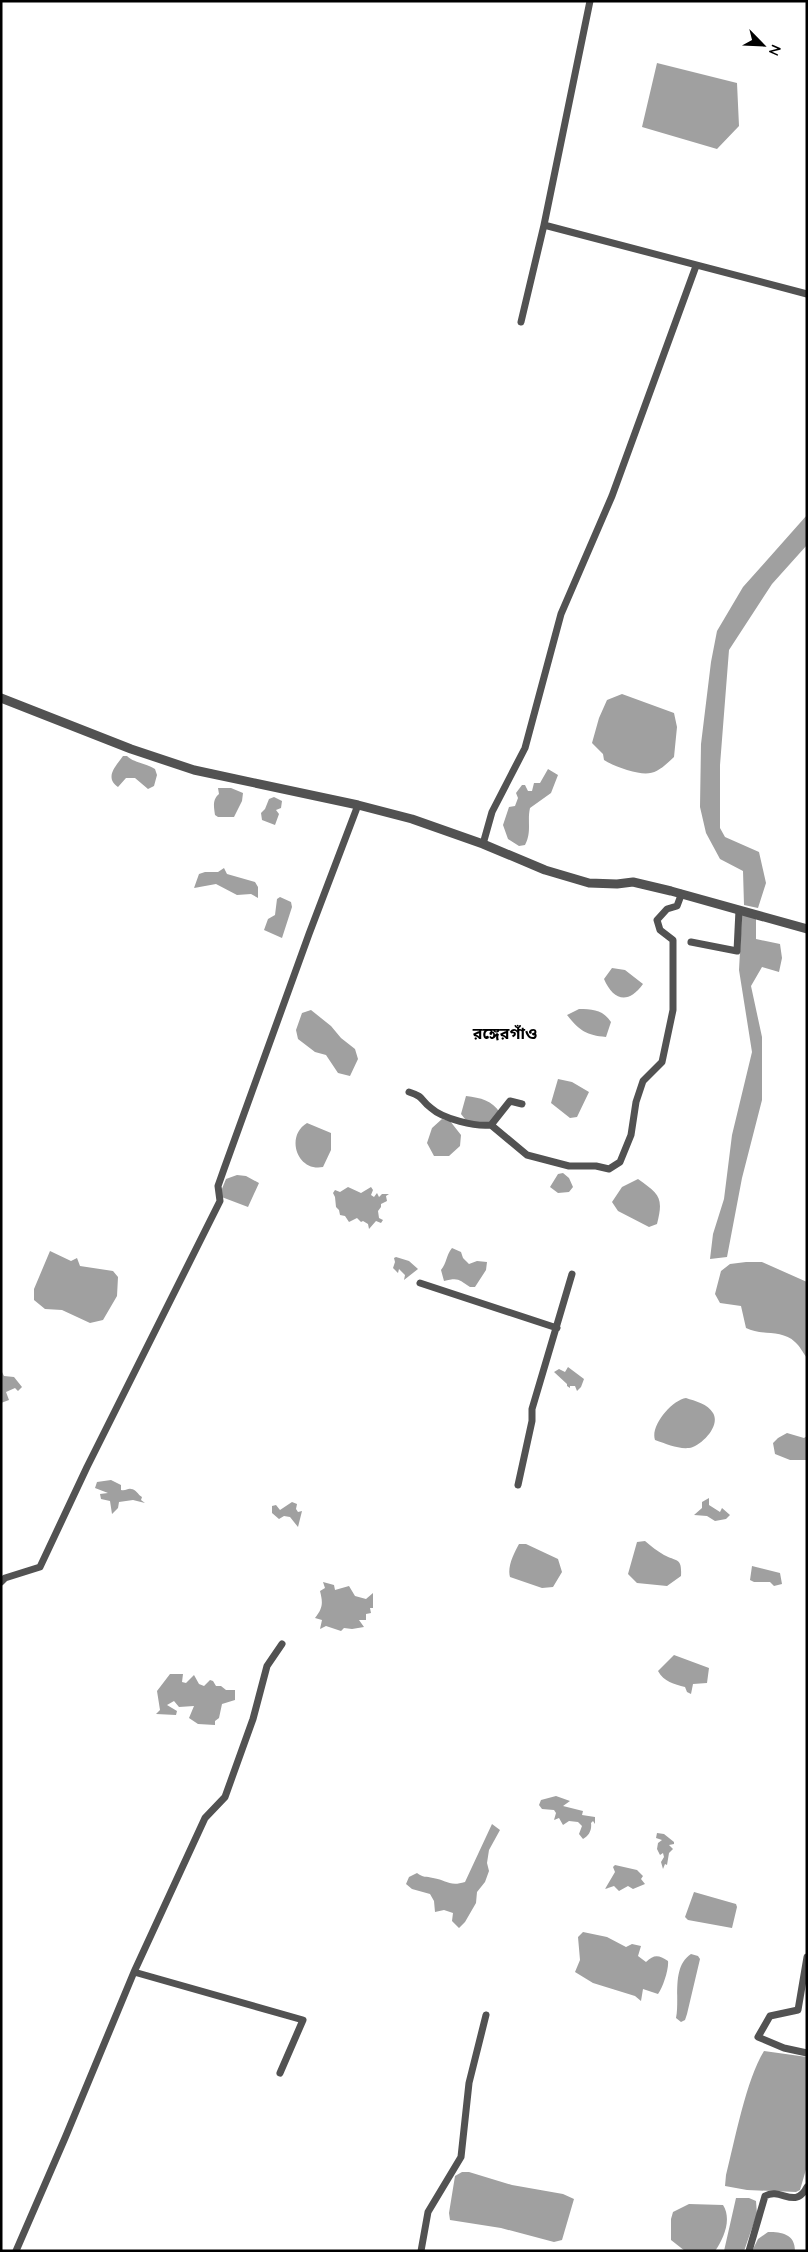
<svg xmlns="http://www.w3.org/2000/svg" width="808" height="2252" font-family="Quicksand,'Noto Sans Bengali',sans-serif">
  <rect width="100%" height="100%" fill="#fff"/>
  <!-- water -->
  <path fill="#a0a0a0" d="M657 63 737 83 739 126 717 149 642 127Z
    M807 515V545L772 584 729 650 720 765V828L725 837 759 852 766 883 758 908 744 905 743 871 720 859 706 833 700 807 701 744 711 662 717 631 743 587Z
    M622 694 674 713 677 727 674 757C656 774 651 777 627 770 619 767 612 765 604 760L603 754 592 743 599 718 607 700Z
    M123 756H127C134 763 146 763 155 769L157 775 154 786 148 789 135 778H126L118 787C104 777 116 766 123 756Z
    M548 769 558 775 551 793 530 808C527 821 532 832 525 845L519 846 508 839 503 825 509 807 515 806 518 798 516 793 522 785H525L528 791H532L534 783H540Z
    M218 788H231L243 793 242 801 234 817H218L215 815C214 807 212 800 219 794Z
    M274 797 282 801 281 808 276 810 279 814 275 825 262 820 261 813 265 809 269 799Z
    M224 868 227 874 255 882 258 887V898L251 894 237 895 216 884 194 888 199 874 205 872H218Z
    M280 897 291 902 292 907 282 938 264 930 268 919 275 915 277 899Z
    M742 915 756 917V939L780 944 782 958 779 972 762 967 751 986 762 1037V1100L742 1178 727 1257 710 1259 713 1234 724 1199 732 1135 752 1052 739 970Z
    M612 968 625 970 643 984C628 1005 613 1000 604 979Z
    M579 1009C593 1009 603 1010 611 1022L606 1037C586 1035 580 1031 567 1015Z
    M311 1010 331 1026 341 1038 355 1049 358 1059 350 1076 338 1073 326 1055 315 1052 298 1039 296 1030 302 1013Z
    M558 1079 572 1082 589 1092 577 1117 570 1118 551 1103Z
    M466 1096C481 1098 492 1100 500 1113L491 1125 469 1124 461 1114Z
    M442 1119 450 1121 461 1135 460 1146 449 1156H434L427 1143 432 1128Z
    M307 1123 331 1133V1150L323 1167C297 1172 285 1136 307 1123Z
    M563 1173 569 1178 573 1187 569 1192 558 1193 550 1187 558 1174Z
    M237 1175 246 1176 259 1183 248 1207 219 1196 226 1179Z
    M638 1179C659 1194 664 1197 657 1224L649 1227 618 1211 612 1202 622 1187Z
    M348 1187 361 1193 371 1187 373 1190 371 1195 374 1197 377 1193 379 1197 382 1194H389L386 1196 387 1201 381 1204V1207L378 1211 379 1218 383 1220 381 1223 376 1221 369 1229 368 1224 363 1221 361 1222 357 1218 349 1222 345 1216 340 1215 339 1210 336 1207 335 1197 333 1193 335 1190 340 1192Z
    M452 1248 461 1252 463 1258 469 1264 477 1261 487 1262 486 1270 475 1287H470C459 1280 459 1277 444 1281L441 1270C447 1263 446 1255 452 1248Z
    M50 1251 71 1261 77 1258 80 1266 113 1271 118 1277 117 1296 103 1320 90 1323 62 1310 45 1309 34 1300V1289Z
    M396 1257 409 1261 418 1269 404 1280 405 1275 399 1269 398 1273 393 1268 395 1262 394 1258Z
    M746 1262H762L807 1282V1358C803 1353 800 1346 795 1342 782 1329 761 1336 746 1328L741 1306 720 1303 715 1294 721 1271 730 1264Z
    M568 1367 584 1379 581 1387 577 1391 575 1386H570V1388L567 1386V1384L554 1372 559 1369 565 1372Z
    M1 1370 4 1376 14 1377 22 1387 18 1391 15 1388 6 1392 9 1400 1 1403Z
    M686 1398C695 1401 708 1404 713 1413 721 1426 701 1446 689 1448 677 1449 667 1444 655 1440 650 1426 672 1400 686 1398Z
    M787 1433 804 1438 807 1436V1460H790L775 1454 773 1443 778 1438Z
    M111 1480 121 1485V1490C126 1491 128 1488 131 1489 136 1489 138 1495 142 1497L141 1500 145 1503 133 1500 119 1502 118 1508 112 1514 110 1501 101 1499 100 1494 108 1493 95 1488 97 1482Z
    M709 1498V1505L720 1512 722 1508 730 1515 726 1519 715 1521 707 1516 694 1515 702 1508V1502Z
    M292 1502 297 1504 296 1509 298 1512 302 1511 298 1527 290 1517 284 1516 279 1519 272 1513V1506L276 1505 280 1510Z
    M645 1541C651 1546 657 1551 664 1555 677 1562 682 1557 681 1576L667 1586 637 1583 628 1574 637 1542Z
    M519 1544H526L558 1559 562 1572 553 1587 542 1588 510 1577C507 1567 514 1553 519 1544Z
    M752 1566 780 1573 782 1584 774 1586 770 1582H754L750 1580Z
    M323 1582 334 1585 335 1590 349 1586 355 1596 366 1599 373 1593V1608H370L371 1613 366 1614V1620H359L364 1627 352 1629 344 1628 341 1631 326 1626 320 1629 322 1620 315 1618C323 1608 323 1603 320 1591L325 1588Z
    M674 1655 709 1668 707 1683 693 1684 691 1694 687 1692 685 1687C674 1684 664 1682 658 1671Z
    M170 1674H183L182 1682 186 1683 194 1675 199 1684 204 1686 210 1680 213 1681 216 1686H221L226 1690H235V1700L222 1704 219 1718 215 1721V1725L198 1724 189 1718 194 1706 179 1707 174 1701 167 1705 177 1711 176 1715 156 1714 160 1710 157 1691Z
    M556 1796 570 1801 563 1806 583 1811 582 1815 595 1817V1824L593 1821 591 1823C592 1830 589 1836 583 1839L579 1834 582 1826 578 1822 569 1821 563 1825 559 1818 554 1820 556 1813 554 1810 542 1809 539 1805 541 1800Z
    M492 1824 500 1830 489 1850 487 1863 489 1871 485 1882 477 1892 476 1903 465 1922 459 1928 452 1921 453 1913 444 1910 435 1912 434 1901 430 1894 412 1889 406 1884 409 1877 417 1873C423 1878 426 1876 433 1878 447 1880 449 1887 465 1882Z
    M657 1833 664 1834 674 1842V1844L669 1845 673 1849 669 1853 667 1865 665 1864 663 1869 661 1862 664 1857 663 1853 660 1855 657 1849 658 1843 662 1840 656 1838Z
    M615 1865 637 1870 643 1876 641 1879 645 1884 633 1889 628 1886 619 1891 614 1886 605 1889 615 1872 613 1867Z
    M694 1892 736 1904 737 1907 732 1928 688 1920 685 1917Z
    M583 1932 607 1937 626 1947 632 1944 641 1946 638 1956 646 1962C654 1954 659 1955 668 1961 669 1969 663 1987 658 1994L643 1989 641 2001 635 1996 593 1983 575 1972 580 1960 578 1937Z
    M691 1954 698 1956 700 1959 687 2014 685 2020 681 2022 676 2018C680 1999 671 1967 691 1954Z
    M764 2051 807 2057V2166L800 2190 796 2192 747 2190 725 2186 726 2175C735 2140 746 2080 764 2051Z
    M462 2172H469L512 2185 563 2194 574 2199 562 2240 554 2242 501 2228 450 2220 449 2213 455 2176Z
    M736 2198H749L756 2201 757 2214 744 2251H724Z
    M689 2204 723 2205C732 2219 724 2238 715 2251H685L671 2240V2219L673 2212Z
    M768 2232C782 2232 795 2234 795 2251H752L758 2239Z"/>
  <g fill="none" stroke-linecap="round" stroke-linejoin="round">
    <!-- minor -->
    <path stroke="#525252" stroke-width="7" d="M544 225 807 294
      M521 322 544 225 590 1
      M483 844 492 812 525 748 561 614 612 496 696 266
      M691 942 737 951 739 910
      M409 1092C425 1097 420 1100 431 1108 443 1119 476 1127 491 1125L510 1101 522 1104
      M491 1125 527 1155 569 1166H596L609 1169 620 1162 631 1135 636 1102 643 1081 662 1062 673 1010V940L660 930 657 920 667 909 677 906 680 898V893
      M420 1283 557 1328
      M518 1485 532 1421V1409L572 1274
      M1 1582 5 1578 40 1567 87 1467 220 1201 218 1186 224 1169 309 934 358 805
      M807 1957 798 2010 770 2016 758 2037 784 2048 807 2053
      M134 1972 303 2020 280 2073
      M16 2251 65 2138 134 1972 205 1818 225 1797 253 1719 267 1666 282 1644
      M421 2251 428 2212 461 2157 469 2083 486 2015
      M749 2251 765 2196C781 2187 795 2210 807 2187"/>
    <!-- tertiary -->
    <path stroke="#525252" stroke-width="9" d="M1 698 131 749 194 770 358 805 412 819 483 844 545 870 589 883 617 884 633 882 671 891 807 929"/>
  </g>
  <g text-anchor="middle" stroke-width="4.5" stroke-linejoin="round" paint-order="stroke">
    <!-- quarter labels -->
    <g font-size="16" font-weight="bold" fill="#000" stroke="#fff">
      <text x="505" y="1039">রঙ্গেরগাঁও</text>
    </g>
  </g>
  <!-- border -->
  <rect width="808" height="2252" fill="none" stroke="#000000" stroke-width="5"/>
  <!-- north arrow -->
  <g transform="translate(763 45) rotate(114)" stroke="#ffffff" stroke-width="4" paint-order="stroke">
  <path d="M0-4L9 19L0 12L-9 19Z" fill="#000000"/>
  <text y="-8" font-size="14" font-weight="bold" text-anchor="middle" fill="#000000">N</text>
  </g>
</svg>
